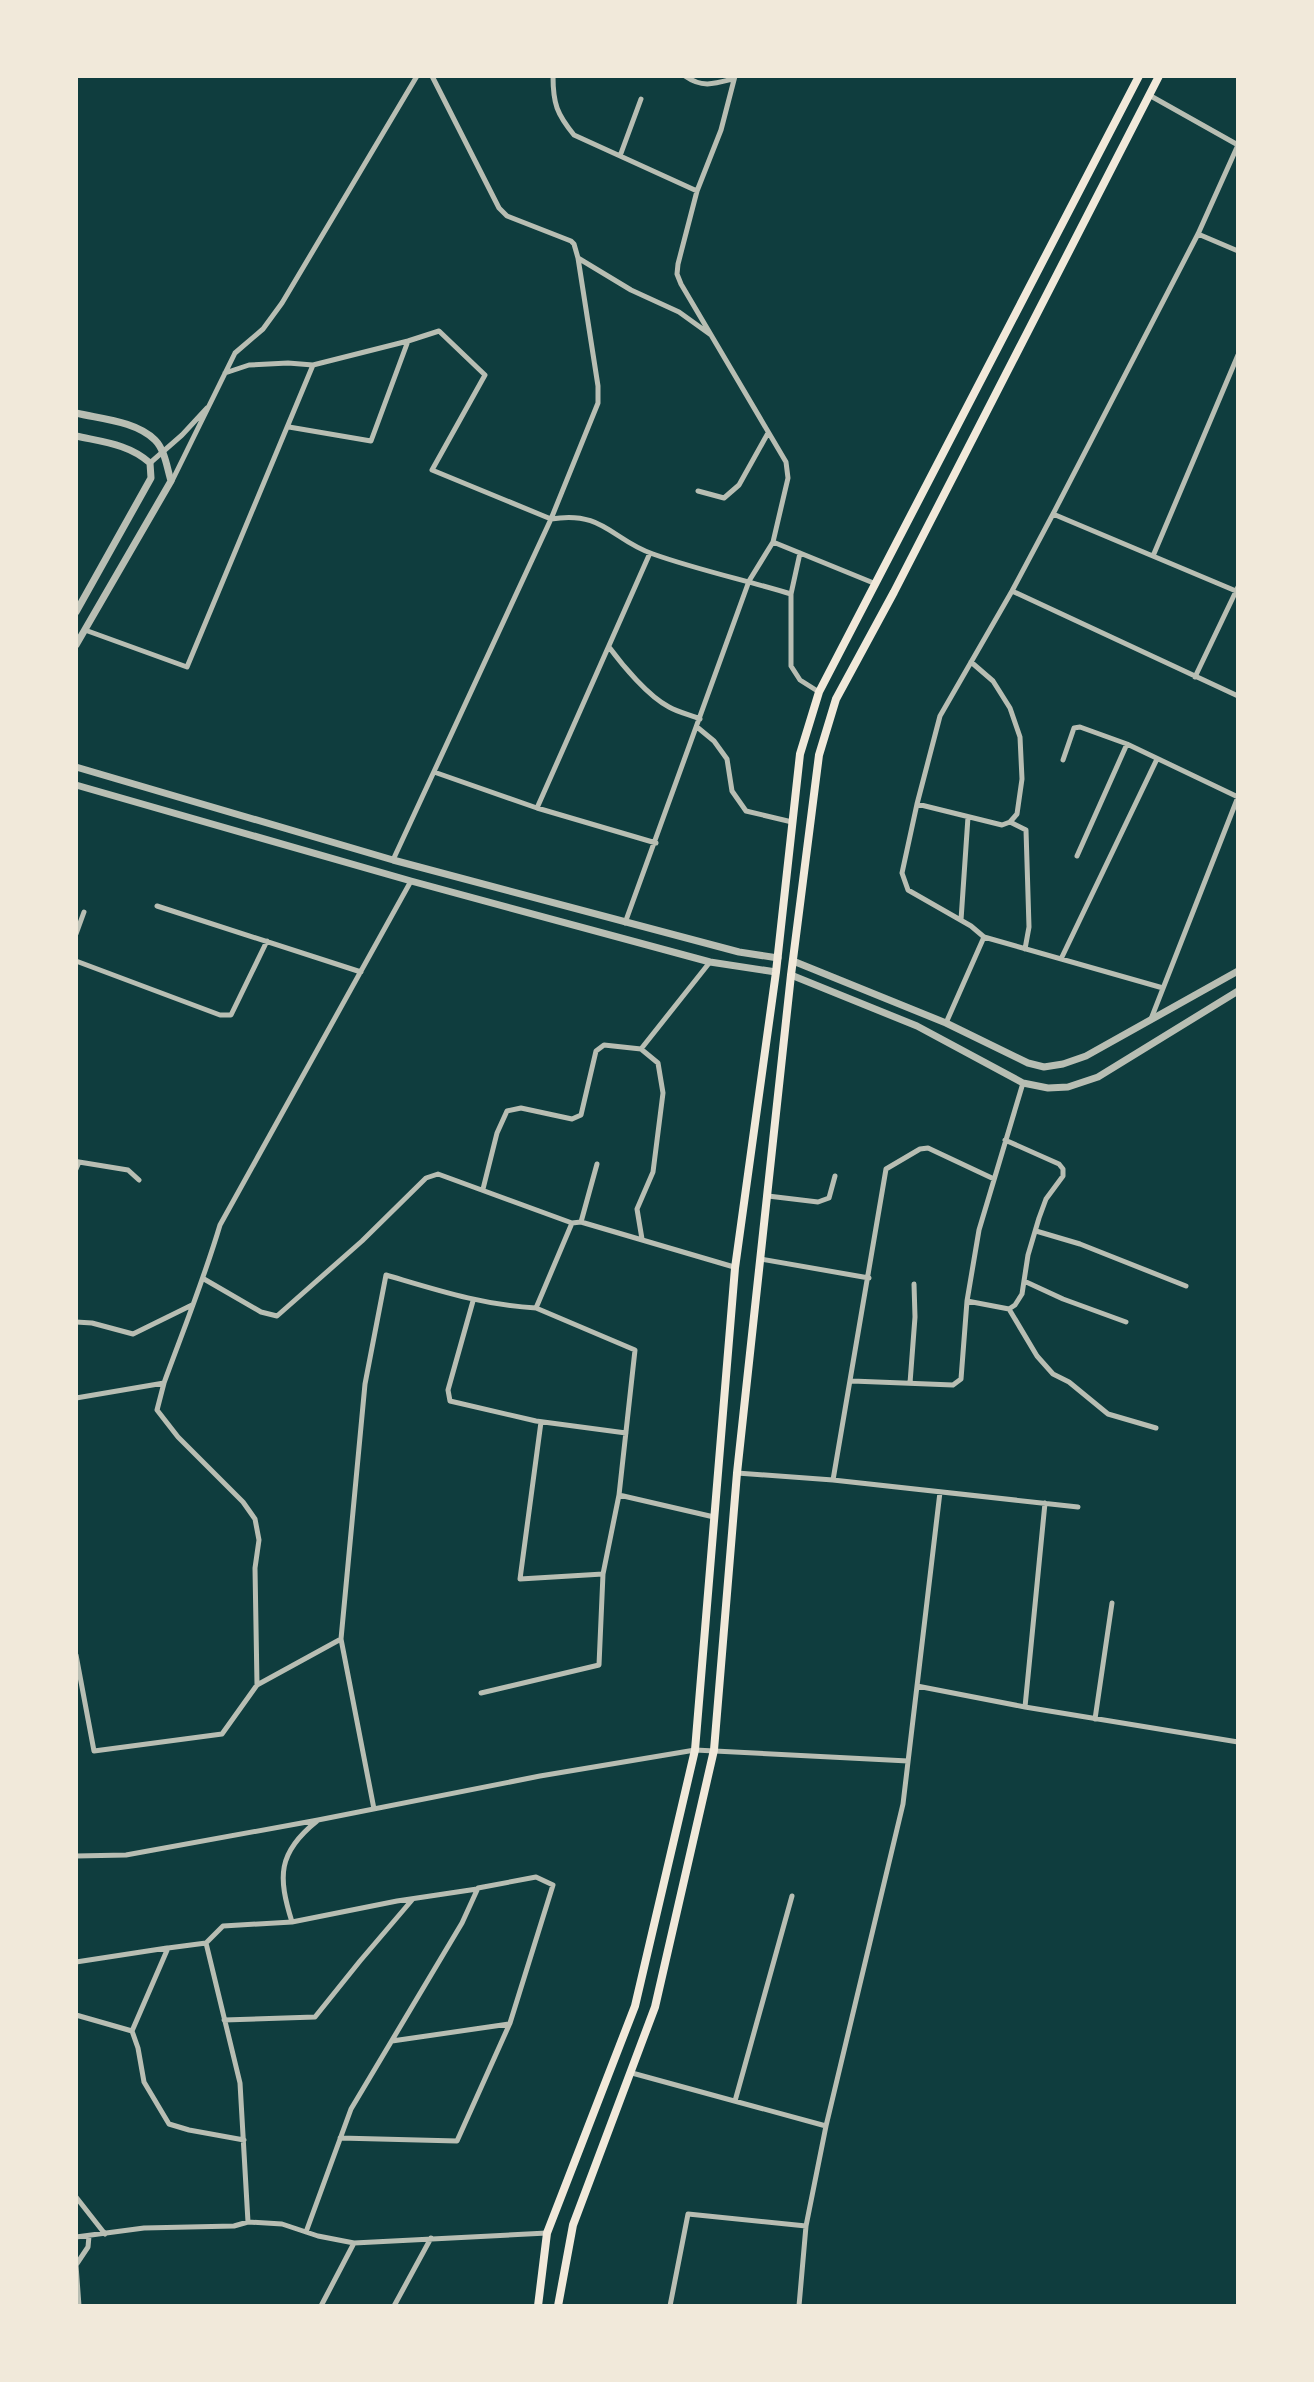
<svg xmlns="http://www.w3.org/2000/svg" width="1314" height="2382" font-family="Ubuntu,sans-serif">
  <rect width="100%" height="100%" fill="#0f3d3e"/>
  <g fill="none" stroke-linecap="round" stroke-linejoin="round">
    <!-- minor -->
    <path stroke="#b8beb3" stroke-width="5" d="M432 76 499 208 507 216 571 241 574 244 578 258
      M553 76C553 104 557 114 574 135L697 191
      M685 76C702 88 714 84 733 79
      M1149 95 1238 145
      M620 156 641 99
      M1198 234 1238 251
      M225 373 249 365 288 363 313 365 408 341 439 331 485 375 432 470 551 519C603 510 612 540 653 554 698 570 745 580 791 594
      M289 427 371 441 408 341
      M150 463 182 435 207 408
      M172 481 235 353 263 329 282 303 417 76
      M698 491 724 498 739 485 768 433
      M1053 514 1236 591
      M773 542 876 584
      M800 553 791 594V666L800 680 819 692
      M1153 556 1238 355
      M1012 591 1238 696
      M85 630 187 667 313 365
      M609 647C623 666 648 696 669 707 678 712 690 715 700 719
      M1195 677 1238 587
      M697 727 714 741 727 759 732 791 746 811 792 822
      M1063 760 1074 728 1080 727 1127 744 1238 797
      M434 772 537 808 656 843
      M917 804 1002 825 1010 822 1017 814 1022 779 1020 737 1010 708 993 681 971 662
      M537 808 650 553
      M1010 822 1026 830 1029 927 1025 949
      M1077 856 1127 744
      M393 860 551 519 598 403V386L578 258 631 290 679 312 711 335
      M157 906 361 972
      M961 920 968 817
      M625 923 749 581 773 542 788 478 786 462 681 284 677 274 678 264 697 191 721 130 735 76
      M76 934 84 912
      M1061 959 1157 759
      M76 961 220 1015H231L267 941
      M1163 988 984 937 971 926 908 890 902 873 917 804 940 716 1012 591 1053 514 1198 234 1238 145
      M1151 1019 1238 797
      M946 1023 984 937
      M641 1049 710 962
      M76 1161 79 1162 76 1169
      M79 1162 128 1170 139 1180
      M483 1189 497 1133 507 1111 521 1108 572 1119 581 1115 596 1051 604 1045 641 1049 658 1063 663 1093 653 1172 637 1209 642 1239
      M768 1196 818 1202 829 1198 835 1176
      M581 1222 597 1164
      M1036 1231 1080 1244 1186 1286
      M761 1259 869 1278
      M204 1279 261 1312 277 1316 362 1241 426 1178 438 1174 572 1223
      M1024 1281 1063 1299 1126 1322
      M473 1301 448 1390 450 1401 536 1421 626 1433
      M967 1301 1009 1309 1015 1305 1022 1294 1028 1255 1039 1218 1046 1199 1063 1176V1169L1059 1164 1005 1140
      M536 1308 635 1350 619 1495 714 1517
      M1009 1309 1037 1356 1053 1374 1069 1382 1108 1414 1156 1428
      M76 1322 92 1323 133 1334 192 1305
      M852 1381 953 1385 961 1379 967 1301 979 1230 1023 1083
      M164 1383 157 1410 178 1437 243 1502 255 1519 259 1540 255 1568 257 1685
      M910 1383 915 1317 914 1284
      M76 1398 164 1383C183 1331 204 1279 220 1225L411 881
      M541 1422 520 1579 603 1574 619 1495
      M737 1473 833 1480 1078 1507
      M833 1480 886 1169 920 1149 928 1148 994 1179
      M76 1655 94 1751 222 1734 257 1685 341 1639
      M917 1686 1025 1707 1238 1742
      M481 1693 599 1665 603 1574
      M1025 1707 1045 1503
      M1095 1719 1112 1603
      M374 1809 341 1639 365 1384 386 1275C437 1290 482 1305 536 1308L572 1223 581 1222 734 1267
      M76 1856 126 1855 318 1820 540 1776 695 1750 908 1761
      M292 1922C278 1877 277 1853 317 1821
      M76 1962 167 1948
      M76 2015 132 2031 138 2048 144 2082 169 2124 189 2130 244 2140
      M224 2020 315 2017 360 1961 412 1900
      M132 2031 168 1948 206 1943
      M392 2041 509 2024
      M632 2073 826 2126
      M735 2101 792 1896
      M76 2197 105 2234
      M248 2222 240 2083 206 1943 223 1926 292 1922 397 1901 477 1889
      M306 2232 351 2109 462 1923 478 1888 536 1877 553 1885 510 2023 457 2141 340 2138
      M76 2237 144 2228 234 2226 248 2222 282 2224 318 2236 354 2243 547 2233
      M79 2306 76 2265 88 2247 89 2236
      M321 2306 354 2243
      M394 2306 431 2238
      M670 2306 688 2214 806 2226
      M799 2306 806 2226 826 2126 903 1804 940 1492"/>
    <!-- tertiary -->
    <path stroke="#b8beb3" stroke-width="7" d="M76 413C101 419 136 421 155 440 165 450 167 468 171 481L76 645
      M76 436C103 442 129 444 150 463L151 478 76 612
      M76 767 393 860 739 952 778 958
      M76 785 411 881 710 962 776 972
      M793 961 946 1023 1028 1063 1044 1067 1063 1064 1086 1056 1238 971
      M791 975 917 1026 1023 1083 1048 1088 1068 1087 1098 1077 1238 991"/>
    <!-- primary -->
    <path stroke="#f1e9da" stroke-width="8" d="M538 2306 547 2233 635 2006 695 1750 735 1268 776 972 800 754 819 692 1139 76
      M558 2306 573 2225 655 2007 714 1750 737 1473 791 975 819 755 836 699 894 592 1159 76"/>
  </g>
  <!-- border -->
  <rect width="1314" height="2382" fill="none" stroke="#f1e9da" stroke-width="156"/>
</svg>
